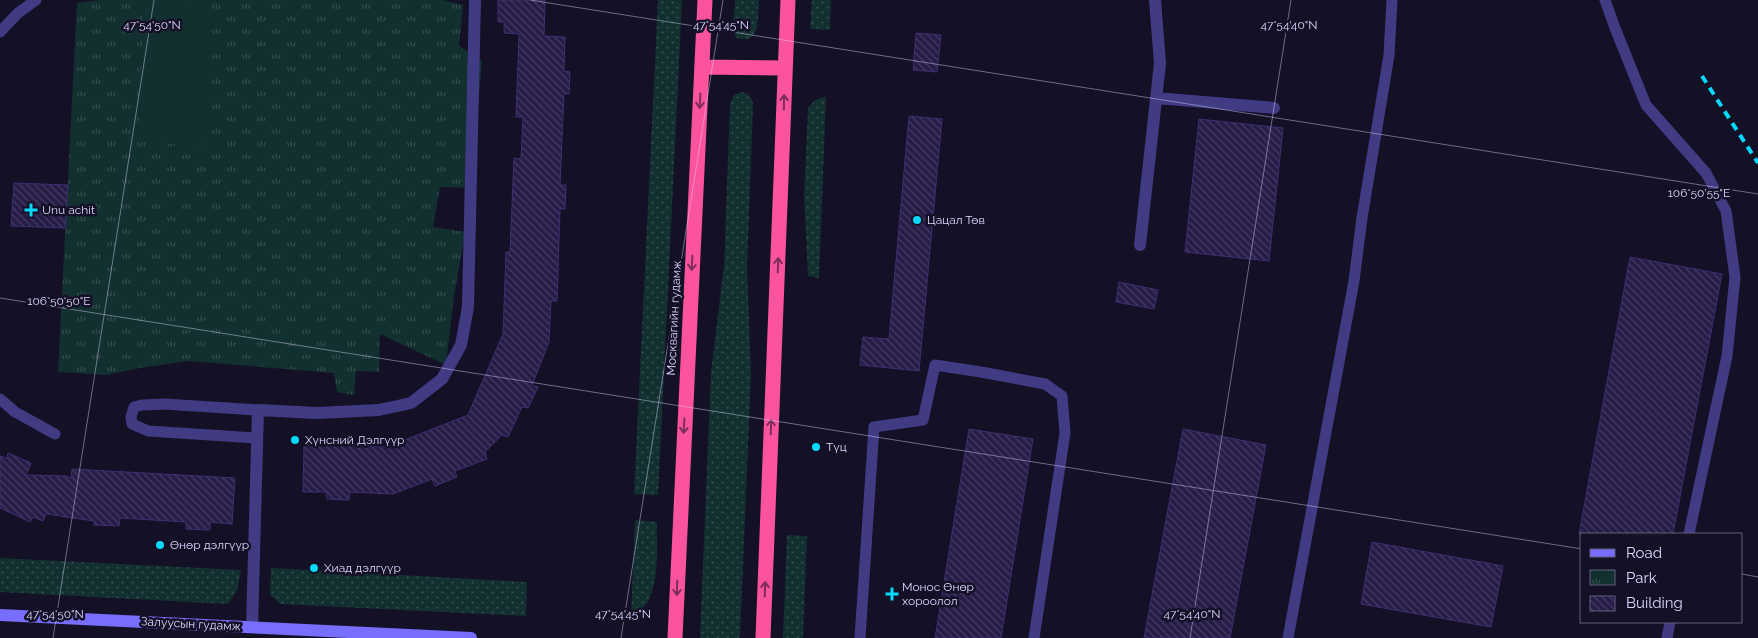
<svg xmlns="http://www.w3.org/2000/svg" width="1758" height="638" font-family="Raleway,sans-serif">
  <defs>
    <pattern id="grass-dots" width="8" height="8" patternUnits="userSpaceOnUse" patternTransform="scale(1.25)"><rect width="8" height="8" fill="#133030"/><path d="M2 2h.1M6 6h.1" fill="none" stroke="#354d4f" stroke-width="1.8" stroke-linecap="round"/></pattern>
    <pattern id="park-tufts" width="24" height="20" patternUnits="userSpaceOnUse" patternTransform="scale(1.25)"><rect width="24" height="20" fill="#133030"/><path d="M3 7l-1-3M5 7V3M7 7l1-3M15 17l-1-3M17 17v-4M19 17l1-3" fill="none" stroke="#354d4f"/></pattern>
    <pattern id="building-back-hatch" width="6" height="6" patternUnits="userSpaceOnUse" patternTransform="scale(1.25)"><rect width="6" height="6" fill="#261c47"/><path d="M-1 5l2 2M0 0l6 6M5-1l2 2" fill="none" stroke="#453c63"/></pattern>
  </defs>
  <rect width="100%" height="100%" fill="#141026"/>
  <!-- grass -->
  <path fill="url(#grass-dots)" d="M658 0H682L658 495 634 494Z
    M735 0H759C757 17 762 46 737 38L733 32Z
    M812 0H831L830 30 810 29Z
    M742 92C749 94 752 97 753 104L747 268 751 373 740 638H700L711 372 724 266 730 104 734 95Z
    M826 97 819 278 808 276 804 196 808 108C813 101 817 98 826 97Z
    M635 520 657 522C656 550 663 604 631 616Z
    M787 535 807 536 803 638H783Z
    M0 558 241 570 237 591 228 604 0 592Z
    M271 568 527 582 526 616 281 604 270 595Z"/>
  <!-- park -->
  <path fill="url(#park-tufts)" d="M99 0H443L463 5 459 46 482 60 471 188 440 187 433 227 465 232 454 296 446 365 380 334 379 372 356 371 354 395 337 392 334 373 189 361 139 368 107 375 58 372 77 3Z"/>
  <!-- pitch -->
  <path fill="#133030" d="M144 2 211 5 205 146 138 142Z"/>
  <!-- building -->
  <path fill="url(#building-back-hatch)" stroke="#3f2e73" d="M498 0H545L544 36 565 37 564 71 570 72 569 94H564L560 185H566L565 209H560L557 301H551L549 342 532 385 538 387 528 408 522 407 508 437 502 435 485 452 487 459 455 471 457 477 435 486 432 479 393 494 350 492 349 500 327 499 326 492H303L304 444 387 447 468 415 503 334 506 252H510L514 158 521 159 523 117H516L519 34 504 33V22H498Z
    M916 33 941 35 937 72 913 70Z
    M909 116 942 119 919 371 860 365 863 337 889 339Z
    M1199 119 1283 128 1269 261 1185 252Z
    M14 183 68 185 65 228 11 226Z
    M1630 257 1722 274 1673 534H1579Z
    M1119 282 1158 290 1154 309 1116 302Z
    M969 429 1033 439 1001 638H935Z
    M1183 429 1266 445 1230 638H1144Z
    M8 453 31 463 26 475 66 476 71 478 72 469 235 478 232 524 210 522V530L186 529V522L120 518 119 526 94 525V521L46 514 43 521 33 517 30 522 0 508V456L7 458Z
    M1372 542 1503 566 1491 627 1361 604Z"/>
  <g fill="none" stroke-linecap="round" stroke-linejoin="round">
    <!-- lane -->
    <path stroke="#413b84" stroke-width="11" d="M1605 0 1615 28 1646 105 1706 173 1726 211 1735 277 1727 356 1689 534
      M0 32 18 13 36 0
      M0 399 15 412 55 434
      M257 438 148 431 132 424 131 417 134 407 142 405 164 404 258 410
      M860 638 874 427 923 420 935 365 981 372 1045 384 1062 396 1065 433 1034 638
      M1288 638 1354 281 1362 218 1389 55 1392 0
      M1667 638 1670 622"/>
    <!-- street -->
    <path stroke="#413b84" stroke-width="12" d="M1156 98 1274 108
      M1140 245 1160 63 1155 0
      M252 626 258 410 316 413 379 410 411 403 442 379 461 345 468 307 475 0"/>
    <!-- secondary -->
    <path stroke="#786efd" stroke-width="12" d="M0 615 471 638"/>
    <!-- highway -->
    <path stroke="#fc539d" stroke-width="15" d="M702 67 784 68
      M675 638 705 0
      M763 638 788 0"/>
    <!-- rail -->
    <path stroke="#05d8fb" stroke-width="4" stroke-dasharray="8 6" stroke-linecap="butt" d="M1702 76 1758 163"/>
  </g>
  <!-- one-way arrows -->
  <defs><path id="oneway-shaft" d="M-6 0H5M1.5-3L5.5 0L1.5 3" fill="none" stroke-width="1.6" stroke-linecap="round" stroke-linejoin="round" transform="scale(1.25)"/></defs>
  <g stroke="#7c2e5c">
    <use href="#oneway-shaft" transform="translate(700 101) rotate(93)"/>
    <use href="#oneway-shaft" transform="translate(784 102) rotate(-89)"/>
    <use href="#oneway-shaft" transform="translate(692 263) rotate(93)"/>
    <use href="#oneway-shaft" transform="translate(778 265) rotate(-88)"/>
    <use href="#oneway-shaft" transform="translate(684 426) rotate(93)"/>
    <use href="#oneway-shaft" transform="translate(771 427) rotate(-88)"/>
    <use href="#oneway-shaft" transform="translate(677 588) rotate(92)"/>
    <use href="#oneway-shaft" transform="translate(765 589) rotate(-88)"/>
  </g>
  <!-- ticks -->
  <path fill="none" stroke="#dcd6fe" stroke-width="1" stroke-opacity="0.45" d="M530 0 1758 194M0 298 1582 549M1742 574 1758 577M53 638 154 0M621 638 723 0M1190 638 1291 0"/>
  <!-- markers -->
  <g fill="#05d8fb" stroke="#141026" stroke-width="2">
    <path d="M28.5 202.5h5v5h5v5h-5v5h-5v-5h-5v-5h5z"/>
    <circle cx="917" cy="220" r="5"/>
    <circle cx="295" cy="440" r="5"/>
    <circle cx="816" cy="447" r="5"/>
    <circle cx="160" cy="545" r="5"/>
    <circle cx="314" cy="568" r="5"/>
    <path d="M889.5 586.5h5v5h5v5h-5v5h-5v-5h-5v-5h5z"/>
  </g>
  <g text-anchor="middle" stroke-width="5" stroke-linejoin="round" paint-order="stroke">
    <!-- poi labels -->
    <g font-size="12" fill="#dcd6fe" stroke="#141026" text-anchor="start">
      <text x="42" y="214">Unu achit</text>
      <text x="927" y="224">Цацал Төв</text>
      <text x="305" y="444">Хүнсний Дэлгүүр</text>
      <text x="826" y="451">Түц</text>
      <text x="170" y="549">Өнөр дэлгүүр</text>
      <text x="324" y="572">Хиад дэлгүүр</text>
      <text x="902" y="591">Монос Өнөр<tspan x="902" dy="14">хороолол</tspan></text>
    </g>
    <!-- street labels -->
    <g font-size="12" fill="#dcd6fe" stroke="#141026">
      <text transform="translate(674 318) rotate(-87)" y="4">Москвагийн гудамж</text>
      <text transform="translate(191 624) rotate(3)" y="4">Залуусын гудамж</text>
    </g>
  </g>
  <g font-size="12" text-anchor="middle" fill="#dcd6fe" stroke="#141026" stroke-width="5" stroke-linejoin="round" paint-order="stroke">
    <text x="152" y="29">47°54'50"N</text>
    <text x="721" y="29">47°54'45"N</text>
    <text x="1289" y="29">47°54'40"N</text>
    <text x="1699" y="197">106°50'55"E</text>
    <text x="59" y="305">106°50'50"E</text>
    <text x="55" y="618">47°54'50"N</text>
    <text x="623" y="618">47°54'45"N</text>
    <text x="1192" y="618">47°54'40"N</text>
  </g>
  <!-- legend -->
  <rect x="1580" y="533" width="162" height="90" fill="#141026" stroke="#645f7c"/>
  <rect x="1590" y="549" width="25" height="8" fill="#786efd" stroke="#645f7c"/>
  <text x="1626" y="558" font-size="15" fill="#dcd6fe">Road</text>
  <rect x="1590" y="570" width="25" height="15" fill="url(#park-tufts)" stroke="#645f7c"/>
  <text x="1626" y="583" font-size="15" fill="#dcd6fe">Park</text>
  <rect x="1590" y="596" width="25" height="15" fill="url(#building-back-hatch)" stroke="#645f7c"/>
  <text x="1626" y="608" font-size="15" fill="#dcd6fe">Building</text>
</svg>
